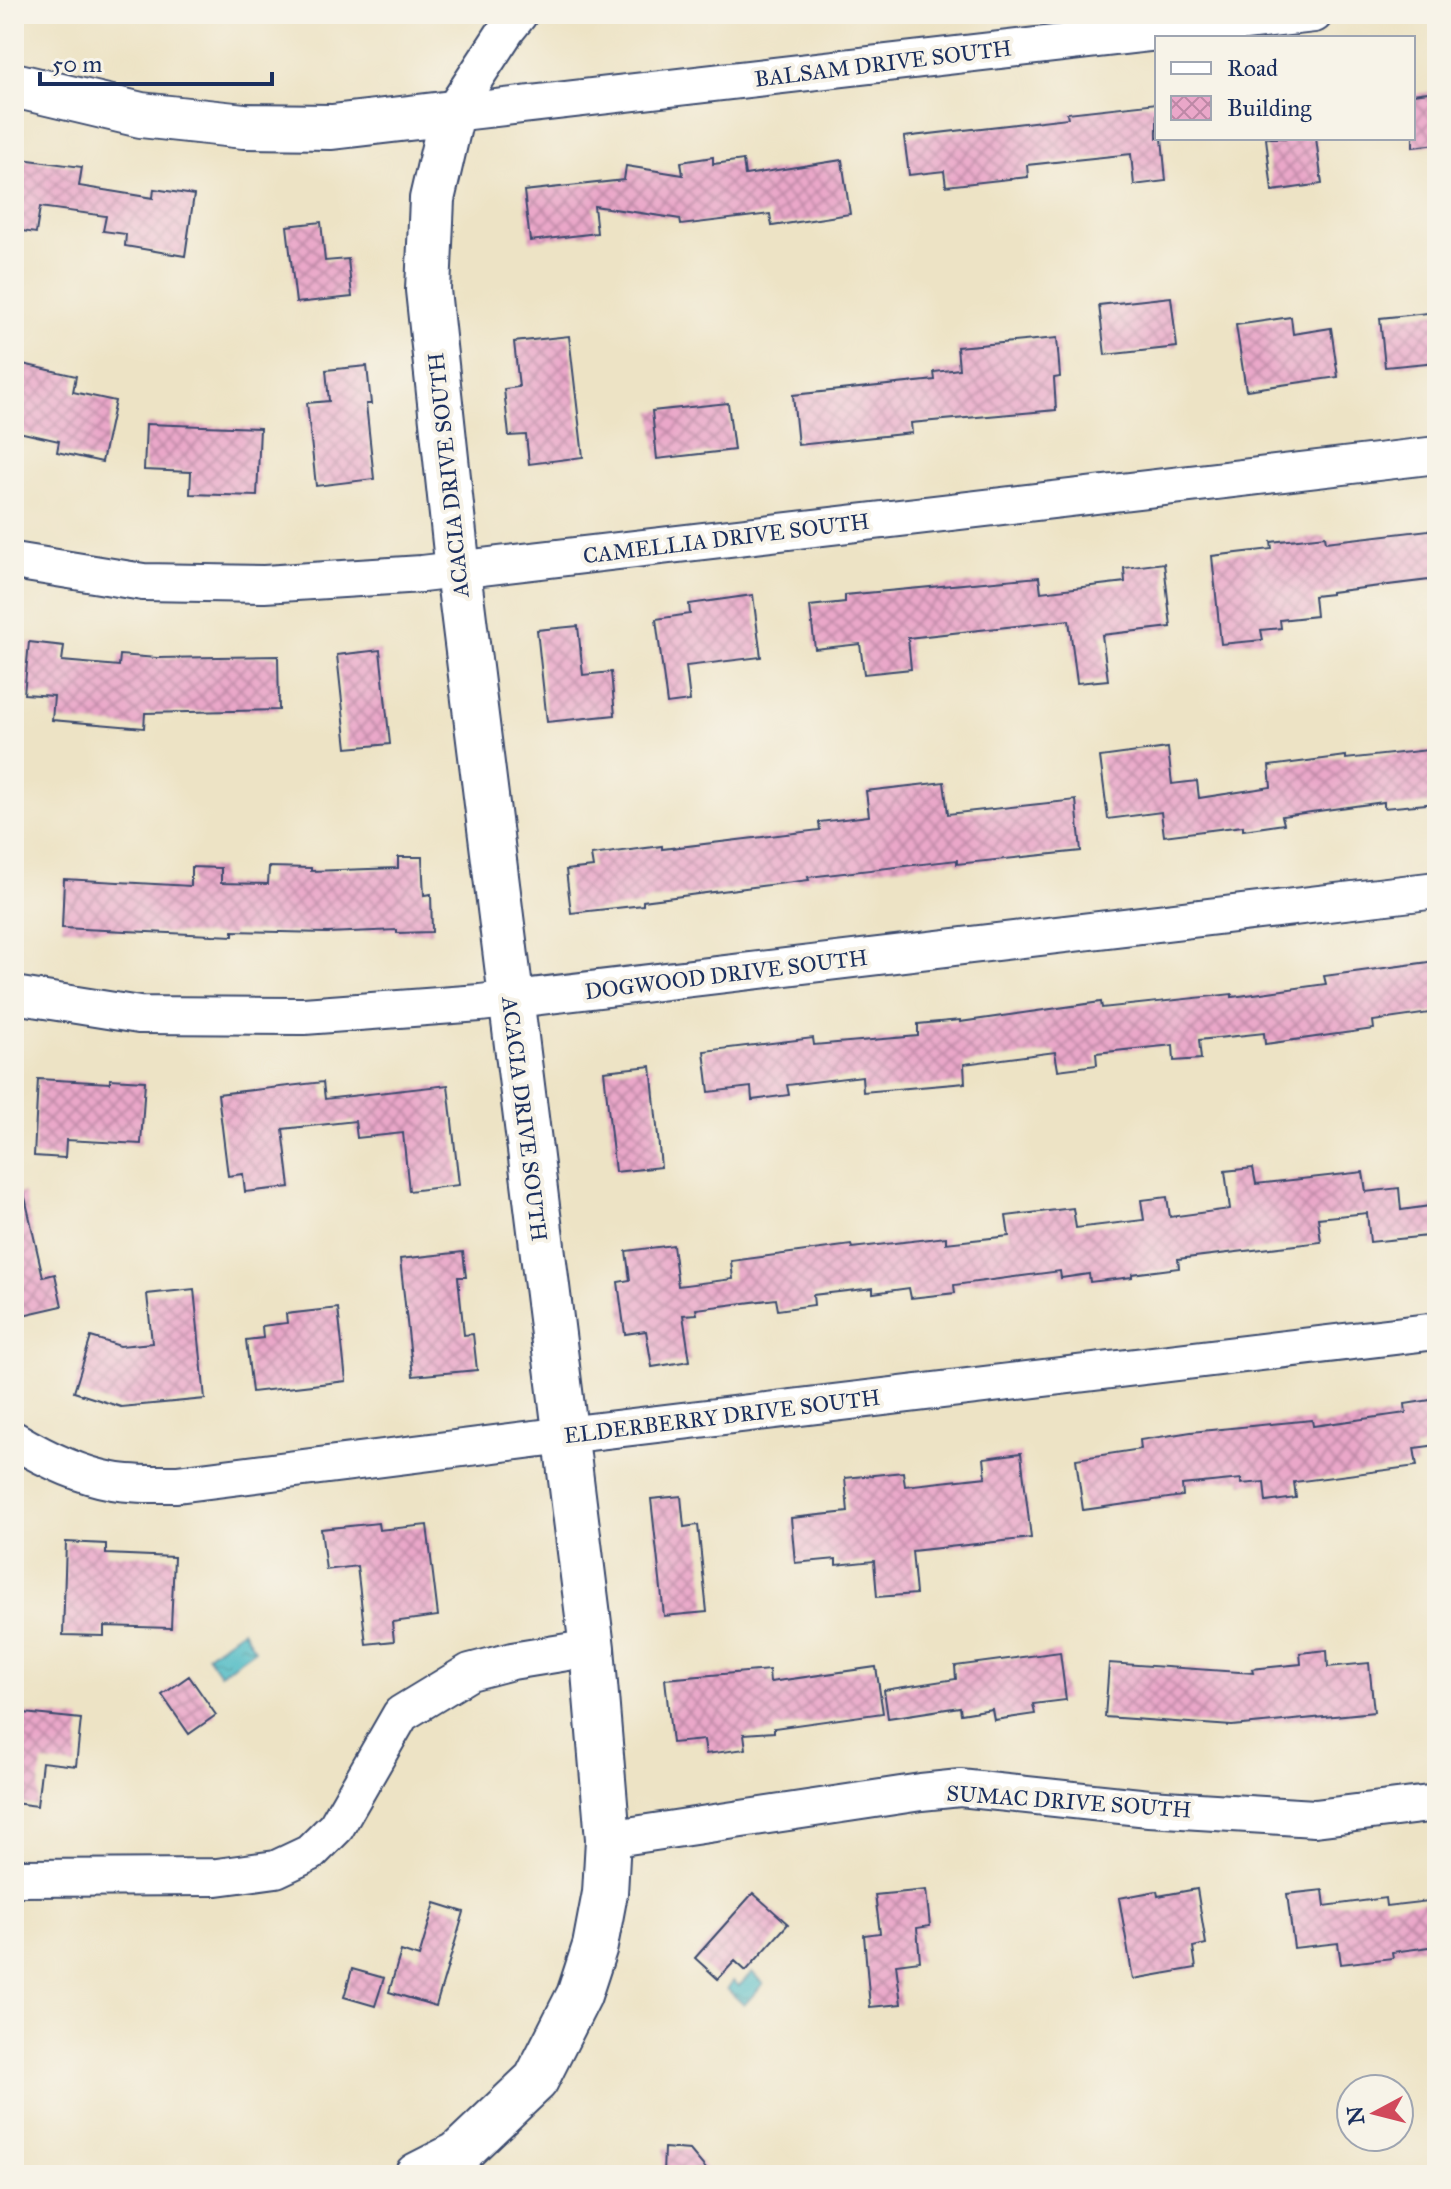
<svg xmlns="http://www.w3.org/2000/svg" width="1451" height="2189" font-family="'IM FELL Great Primer',serif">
  <defs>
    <pattern id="water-ripples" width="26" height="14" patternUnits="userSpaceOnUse" patternTransform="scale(2)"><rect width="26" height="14" fill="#4cbac4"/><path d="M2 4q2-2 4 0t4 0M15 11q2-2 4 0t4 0" fill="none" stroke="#3e98a2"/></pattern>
    <pattern id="building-cross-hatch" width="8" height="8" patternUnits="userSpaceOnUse" patternTransform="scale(2)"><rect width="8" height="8" fill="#eaa7c9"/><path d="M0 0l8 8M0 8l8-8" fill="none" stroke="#bd88a6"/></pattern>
  </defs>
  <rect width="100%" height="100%" fill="#f7f3e8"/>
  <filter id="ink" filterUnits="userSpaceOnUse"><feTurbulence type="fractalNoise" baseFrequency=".0125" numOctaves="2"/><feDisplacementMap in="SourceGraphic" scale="16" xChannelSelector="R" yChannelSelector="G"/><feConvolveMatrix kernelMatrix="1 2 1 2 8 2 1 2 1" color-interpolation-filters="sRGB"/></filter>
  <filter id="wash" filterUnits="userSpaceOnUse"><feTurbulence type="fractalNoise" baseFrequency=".006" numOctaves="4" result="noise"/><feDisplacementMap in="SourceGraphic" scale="32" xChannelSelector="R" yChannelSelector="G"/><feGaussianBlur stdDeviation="1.8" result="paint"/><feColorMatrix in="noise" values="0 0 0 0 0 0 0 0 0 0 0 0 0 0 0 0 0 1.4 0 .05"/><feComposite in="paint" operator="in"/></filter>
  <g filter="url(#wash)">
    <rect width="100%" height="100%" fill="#ede3c5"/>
    <!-- water -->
    <path fill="url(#water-ripples)" stroke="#347491" stroke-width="2" d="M242 1630 255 1649 220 1674 207 1655Z
      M752 1972 763 1984 744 2005 727 1989 733 1981 739 1986Z"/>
    <g id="blocks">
      <!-- building -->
      <path fill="url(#building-cross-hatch)" d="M1437 91V144L1413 147V94Z
        M1157 103V138H1162L1166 181 1134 185 1131 154 1027 165 1028 177 946 186 944 171 909 175 904 137 1068 118 1067 113Z
        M1266 138H1316L1322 184 1272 191Z
        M713 157V164L743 160 745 175 842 160 850 214 772 226 770 214 681 225 680 219 594 206 597 233 530 241 524 191 624 180 626 166 683 175 681 162Z
        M14 158 82 167 79 186 153 198 154 189 194 195 185 256 125 246 126 234 103 231 106 216 40 207 36 233 14 230Z
        M321 222 325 261 348 259 352 297 296 303 287 226Z
        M1171 297 1177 347 1105 355 1099 305Z
        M1437 312V362L1385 367 1380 318Z
        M1291 317 1293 334 1331 328 1338 377 1246 390 1236 325Z
        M569 336 583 457 529 464 526 435 509 436 504 389 519 387 514 342Z
        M1057 338 1060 377 1054 378 1056 410 911 423 912 433 798 445 793 395 935 380 934 372 959 369 957 347Z
        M14 362 76 376 73 392 115 401 102 462 57 452 59 441 14 431Z
        M367 366 371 404H366L374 479 316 486 307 403 329 401 326 370Z
        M728 403 734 450 657 459 652 411Z
        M146 424 260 428 257 496 190 494 191 472 144 470Z
        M1437 529V579L1331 592V594L1314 596 1316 616 1280 620 1281 628 1261 630 1263 640 1221 644 1212 556 1272 549 1271 542 1325 536 1326 542Z
        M1164 563 1171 627 1102 635 1108 680 1077 683 1069 620 908 638 911 669 864 674 860 644 815 649 810 606 845 602V595L1039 577 1041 592 1125 582 1124 568Z
        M753 595 761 657 686 666 690 701 667 704 656 619 690 614 689 604Z
        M578 626 583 675 611 672 615 715 547 722 537 630Z
        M29 642 64 646 62 661 119 666 120 655 157 658 278 656 279 710 145 713 144 728 52 720 54 696 24 694Z
        M380 650 390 744 347 748 337 655Z
        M1168 748 1172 784 1197 781 1199 798 1271 787 1269 766 1346 756V759L1437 749V803L1384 808V802L1282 816 1284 824 1243 830V826L1164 836 1161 812 1108 819 1100 757Z
        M944 782 948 814 1076 800 1081 851 957 864V860L808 877 809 880 643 901V905L571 913 566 870 593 867 591 855 662 846V849L820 830 819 822 869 816 866 791Z
        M398 857H422L424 895 431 894 432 932 397 933V930L327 933 233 931V936L62 928 64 879 191 886V867L221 868V883L268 884 269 867 311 868V871L398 868Z
        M1437 961V1012L1373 1021 1374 1029 1265 1044 1264 1033 1199 1040 1201 1059 1174 1061 1173 1045 1096 1053 1097 1065 1058 1070 1055 1052 964 1064 965 1083 863 1092 862 1076 787 1085 789 1095 752 1100 751 1087 709 1092 704 1051 813 1038 814 1045 918 1036V1024L960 1020V1022L1101 1002 1102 1008 1232 994V997L1326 984 1324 976Z
        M651 1066 661 1167 615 1172 604 1071Z
        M38 1079 110 1083V1079L145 1081 141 1144 66 1140 65 1158 34 1156Z
        M323 1082 325 1099 448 1085 459 1185 409 1191 403 1133 357 1138 355 1121 283 1129 290 1187 245 1192 243 1174 228 1176 218 1094Z
        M1253 1168 1256 1184 1363 1172 1366 1192 1399 1188 1401 1210 1437 1205V1235L1370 1242 1367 1213 1318 1218 1321 1242 1178 1259 1179 1268 1132 1274V1277L1090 1282 1089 1274 1061 1278 1060 1271 954 1285 955 1293 911 1298 909 1288 873 1293V1288L813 1295 814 1305 778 1310 776 1299 696 1309 697 1314 683 1315 690 1361 652 1367 646 1331 625 1334 618 1282 630 1280 626 1251 673 1245 678 1286 733 1279 731 1261 851 1245 852 1248 946 1237V1243L1009 1236 1006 1216 1073 1208 1076 1228 1144 1220 1141 1200 1167 1197 1170 1217 1230 1209 1225 1171Z
        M24 1193 43 1277 55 1274 62 1306 14 1317V1194Z
        M463 1252 466 1277H458L464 1335 473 1334 477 1370 413 1376 400 1259Z
        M194 1289 205 1399 121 1407 74 1392 91 1337 120 1346 152 1343 147 1294Z
        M338 1308 346 1381 252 1392 246 1340 263 1338 262 1326 287 1323 286 1314Z
        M1437 1399V1445L1414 1448 1417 1466 1294 1482 1296 1498 1266 1502 1264 1482 1241 1484V1479L1182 1485 1183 1496 1083 1510 1076 1459 1141 1449 1140 1440 1191 1432 1312 1420 1313 1426 1406 1413 1405 1404Z
        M1021 1453 1031 1538 912 1551 916 1594 877 1597 874 1561 836 1565V1559L795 1563 791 1518 848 1512 845 1478 903 1472 905 1486 986 1477 984 1458Z
        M681 1496 684 1527 698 1525 707 1612 664 1616 651 1499Z
        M378 1523 379 1530 427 1525 438 1616 392 1622 394 1641 366 1644 357 1566 326 1570 321 1529Z
        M66 1542 106 1544V1554L174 1557 171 1628 104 1626V1636L63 1635Z
        M1327 1650 1328 1667 1369 1663 1374 1712 1232 1726 1105 1717 1109 1663 1253 1673 1252 1669 1301 1664 1300 1653Z
        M1060 1652 1066 1700 1033 1704 1035 1714 994 1720 992 1709 961 1714 960 1707 888 1718 884 1690 956 1679 955 1666Z
        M876 1667 883 1713 774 1728V1732L744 1734 746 1749 706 1754 704 1740 672 1743 665 1679 769 1670 770 1682Z
        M189 1676 216 1715 189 1734 162 1695Z
        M14 1712 81 1719 76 1766 42 1762 37 1806 14 1803Z
        M1197 1889 1206 1944 1193 1947 1196 1968 1133 1979 1119 1898 1157 1891 1158 1896Z
        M926 1890 930 1926 917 1928 920 1961 896 1964 901 2004 870 2007 864 1935 880 1933 875 1895Z
        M1323 1890 1325 1906 1385 1898 1386 1906 1437 1900V1946L1392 1952 1393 1958 1341 1964 1338 1943 1294 1948 1287 1894Z
        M753 1893 788 1924 746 1971 735 1961 718 1979 695 1958Z
        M435 1903 464 1912 436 2006 389 1992 401 1951 419 1957Z
        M352 1969 384 1978 375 2006 344 1997Z
        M664 2148 690 2150 711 2175H663Z"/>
    </g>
  </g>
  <g filter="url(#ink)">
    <use href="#blocks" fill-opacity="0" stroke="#3a4a6d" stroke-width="2"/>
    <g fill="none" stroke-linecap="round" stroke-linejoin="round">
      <defs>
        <path id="street" d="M452 113 1314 14
          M452 113 507 29 519 14
          M14 561 143 582 264 584 422 574 1437 455
          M14 995 139 1015 304 1016 480 1003 1437 890
          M14 1440C44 1458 79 1475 113 1481 134 1485 156 1484 177 1484L565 1435 1437 1331
          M608 1839 921 1792 960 1788 1149 1808 1315 1818 1437 1803
          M14 1878 217 1877 276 1869 310 1853 336 1827 401 1714 470 1672 512 1661 592 1648"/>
        <path id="secondary" d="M14 85 141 115 244 126 332 127 452 113 432 199 428 290 458 571 592 1648 608 1839 605 1893 595 1946 579 1995 536 2080 458 2154 417 2175"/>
      </defs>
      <!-- street casing -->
      <use href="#street" stroke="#3a4a6d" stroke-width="40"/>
      <!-- secondary casing -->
      <use href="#secondary" stroke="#3a4a6d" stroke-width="48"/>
      <!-- street -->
      <use href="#street" stroke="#fff" stroke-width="36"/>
      <!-- secondary -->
      <use href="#secondary" stroke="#fff" stroke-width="44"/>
    </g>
  </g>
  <g text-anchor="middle" stroke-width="8" stroke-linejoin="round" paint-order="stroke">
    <!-- street labels -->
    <g font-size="22" fill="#1b2f5e" stroke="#f7f3e8">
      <text transform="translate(883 63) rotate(-7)" y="8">BALSAM DRIVE SOUTH</text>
      <text transform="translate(448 475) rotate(-96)" y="8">ACACIA DRIVE SOUTH</text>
      <text transform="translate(726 538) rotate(-7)" y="8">CAMELLIA DRIVE SOUTH</text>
      <text transform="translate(726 974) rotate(-7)" y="8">DOGWOOD DRIVE SOUTH</text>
      <text transform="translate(525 1119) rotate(83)" y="8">ACACIA DRIVE SOUTH</text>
      <text transform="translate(722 1416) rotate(-7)" y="8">ELDERBERRY DRIVE SOUTH</text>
      <text transform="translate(1069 1801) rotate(4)" y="8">SUMAC DRIVE SOUTH</text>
    </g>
  </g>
  <!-- margin -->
  <rect width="1451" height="2189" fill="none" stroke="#f7f3e8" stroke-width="48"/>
  <!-- legend -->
  <rect x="1155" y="36" width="260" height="104" fill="#f7f3e8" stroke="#9fa5b1" stroke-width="2"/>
  <rect x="1171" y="62" width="40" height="12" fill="#ffffff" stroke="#9fa5b1" stroke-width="2"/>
  <text x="1227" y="76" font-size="24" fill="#1b2f5e">Road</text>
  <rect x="1171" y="96" width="40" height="24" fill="url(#building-cross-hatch)" stroke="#9fa5b1" stroke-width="2"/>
  <text x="1227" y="116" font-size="24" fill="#1b2f5e">Building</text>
  <!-- north arrow -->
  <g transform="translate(1375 2113) rotate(263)"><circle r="38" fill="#f7f3e8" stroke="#9fa5b1" stroke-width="2"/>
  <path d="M0-6L14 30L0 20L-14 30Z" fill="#d1495b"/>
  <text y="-12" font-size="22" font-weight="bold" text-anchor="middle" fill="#1b2f5e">N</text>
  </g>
  <!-- scale -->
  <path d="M40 72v12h232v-12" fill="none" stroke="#1b2f5e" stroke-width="4"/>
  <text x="52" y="72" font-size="24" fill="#1b2f5e" stroke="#f7f3e8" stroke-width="6" paint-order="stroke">50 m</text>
</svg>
